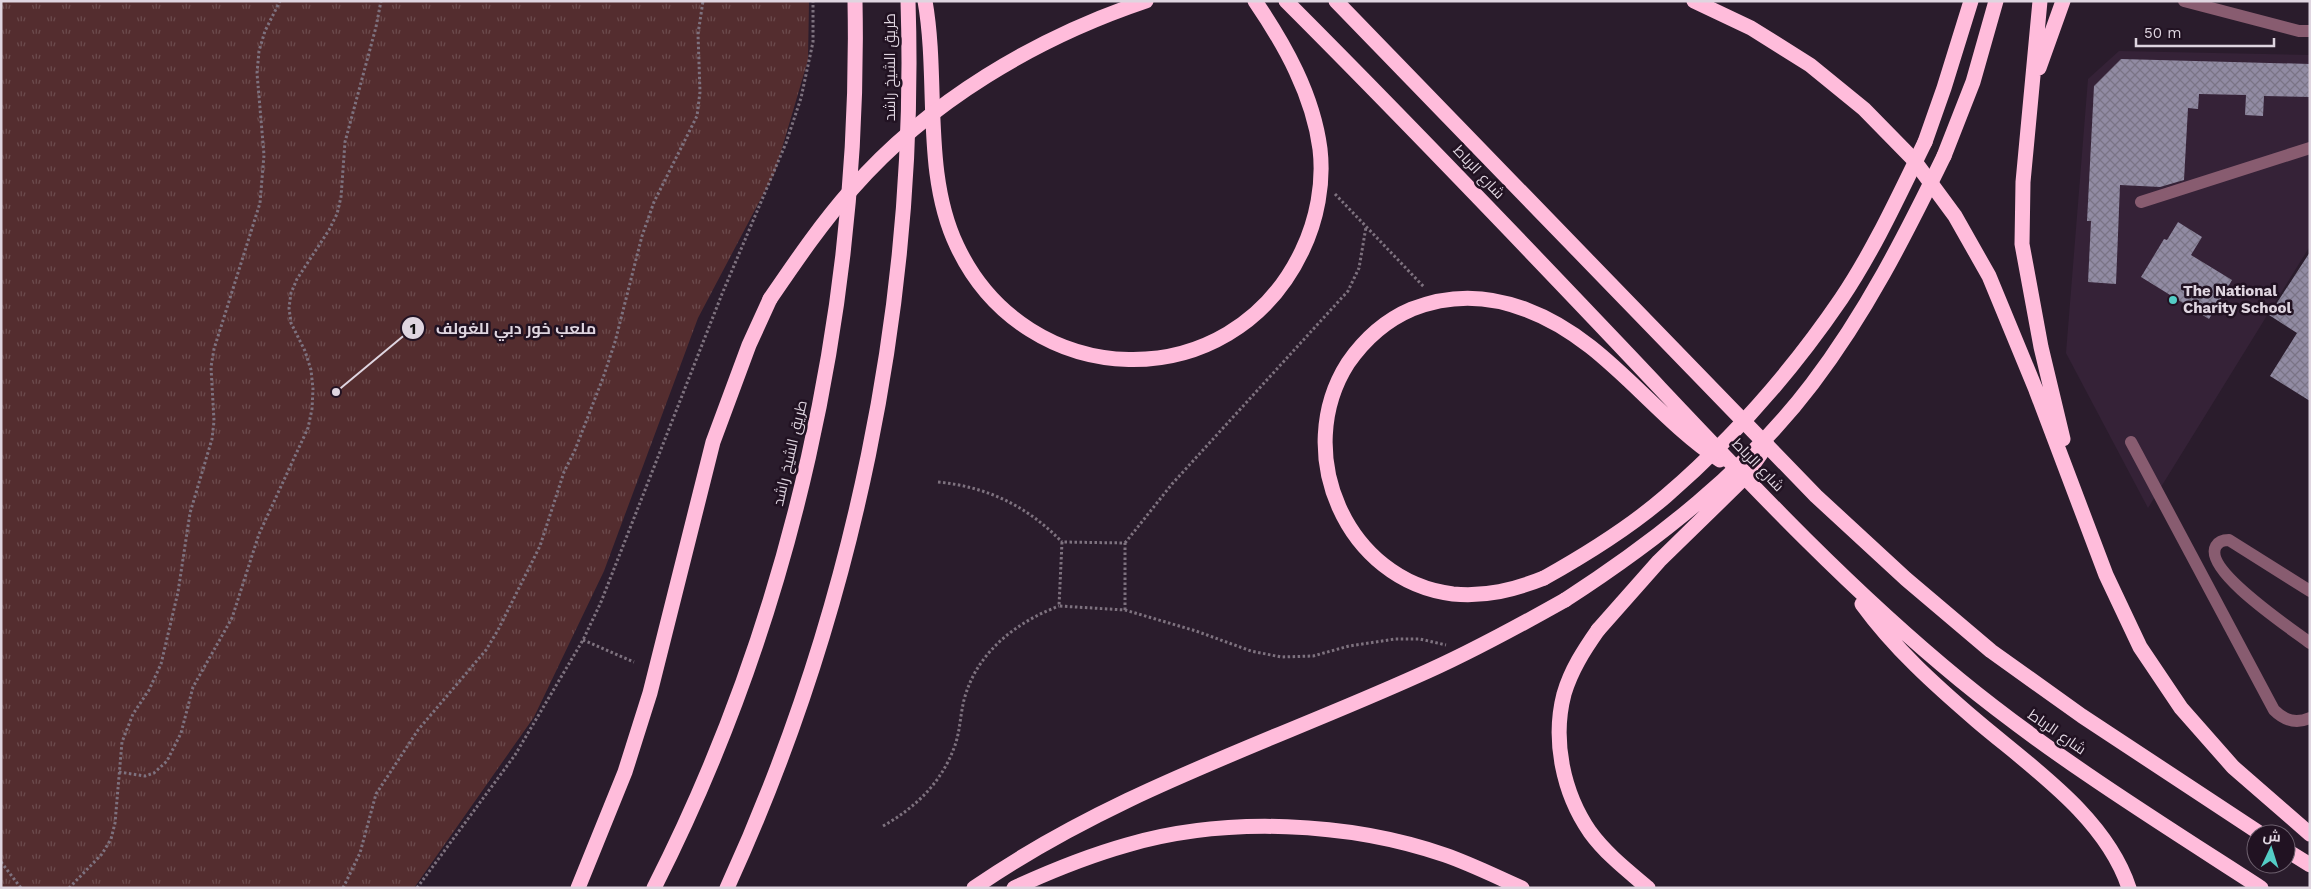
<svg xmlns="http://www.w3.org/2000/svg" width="2311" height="889" font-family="'Work Sans',Cairo,sans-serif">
  <defs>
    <pattern id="grass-tufts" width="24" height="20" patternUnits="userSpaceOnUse" patternTransform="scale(1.25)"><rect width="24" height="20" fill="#542d2f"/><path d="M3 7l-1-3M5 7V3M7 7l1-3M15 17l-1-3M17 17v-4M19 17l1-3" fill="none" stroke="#6c4b4d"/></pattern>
    <pattern id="building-cross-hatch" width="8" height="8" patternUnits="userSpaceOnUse" patternTransform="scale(1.25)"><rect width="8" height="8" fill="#918ba3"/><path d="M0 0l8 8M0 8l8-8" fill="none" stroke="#7a7486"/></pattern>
  </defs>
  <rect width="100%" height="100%" fill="#2a1c2c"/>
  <!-- built -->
  <path fill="#352237" d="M2119 51 2310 55V246L2148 508 2066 353 2088 79Z"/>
  <!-- grass -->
  <path fill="url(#grass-tufts)" d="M1 1H809L808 60 775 172 698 318 604 571 534 717 414 888H1Z"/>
  <!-- building -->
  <path fill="url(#building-cross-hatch)" d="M2121 59 2310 64V97L2264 96 2263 116 2245 115 2246 95 2199 94 2198 109 2188 108 2184 180 2160 187 2120 185 2116 284 2088 282 2091 221H2087L2094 86Z
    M2178 222 2202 237 2191 255 2232 280 2209 319 2141 277 2164 239 2167 240Z
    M2310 252V401L2270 376 2297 333 2269 315Z"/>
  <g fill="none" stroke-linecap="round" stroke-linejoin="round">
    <!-- path -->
    <path stroke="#7e727f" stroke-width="3" stroke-dasharray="2.5 2.5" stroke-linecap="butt" d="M1335 194 1424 287
      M938 482C988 487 1027 506 1062 542
      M1125 543 1172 484 1348 291 1359 268 1366 227
      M1125 610V543L1062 542 1059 606 1125 610 1196 631 1251 651 1281 657 1313 656 1349 646 1395 639H1420L1446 645
      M583 640 634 662
      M119 772 145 776 154 773 167 761 181 733 193 687 232 618 259 534 308 428 312 409 313 389 311 370 305 351 291 323 289 308 291 293 297 279 329 230 337 214 341 197 345 142 376 27 381 1
      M883 826C915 808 941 783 954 748 960 733 960 716 964 700 976 653 1016 622 1059 606
      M1 862 21 888
      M69 888 102 854 111 839 115 823 122 742 133 714 149 690 161 664 178 592 190 513 212 439 214 421 211 367 214 349 260 203 264 155 257 73 259 51 265 31 280 1
      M343 888 360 853 376 794 418 730 486 650 498 630 540 546 564 472 575 450 603 378 615 342 642 236 654 202 697 116 700 92 698 34 703 1
      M417 888 515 755 583 640 601 602 722 294 786 143 801 98 813 42V1"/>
    <!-- minor -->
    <path stroke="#885c70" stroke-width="12" d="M2184 1 2299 31H2310
      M2141 202 2310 148
      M2131 442 2274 710C2285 721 2296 724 2310 718
      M2310 591 2229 540C2223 540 2219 541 2216 546 2202 570 2292 629 2310 643"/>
    <!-- highway -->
    <path stroke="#ffbcdb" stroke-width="15" d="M925 1C939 80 922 173 957 246 1026 393 1231 400 1302 251 1317 220 1324 183 1320 149 1313 95 1285 45 1255 1
      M1286 1C1401 116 1512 232 1624 350 1732 464 1838 580 1960 680 2054 757 2159 822 2261 888
      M1336 1 1816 496 1906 579 1991 651 2082 716 2261 834
      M1694 1 1751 28 1810 65 1864 109 1913 159 1955 216 1989 276 2036 390 2106 575 2140 647 2181 708 2233 767 2310 834
      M2040 1 2023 182 2022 244 2041 347 2063 439
      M2039 68 2063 1
      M1925 142 1944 88 1971 1
      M1944 156 1973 82 1996 1
      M1544 578C1514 590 1486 597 1453 594 1346 581 1291 452 1348 363 1364 340 1386 320 1412 309 1450 294 1489 295 1527 310 1605 339 1652 415 1720 460
      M1862 604C1894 648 1935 685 1977 721 2031 767 2106 817 2129 888
      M1598 630C1584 650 1571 670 1564 694 1552 740 1563 793 1590 832 1606 854 1628 871 1648 888
      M2286 850 2310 865
      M578 888 625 772 650 693 713 442 749 345 770 299
      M654 888C792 616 861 306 855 1
      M727 888C853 613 918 303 908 1
      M974 888C1111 793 1266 744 1417 676 1468 654 1517 627 1565 600
      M1014 888C1051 871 1088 856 1127 845 1226 816 1349 822 1445 855 1471 864 1497 877 1522 888"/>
    <!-- highway-bridge -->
    <path stroke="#ffbcdb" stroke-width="15" d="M770 299C796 261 821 224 852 189 929 101 1036 38 1146 1
      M1544 578C1587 554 1629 528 1666 496 1732 439 1792 371 1841 299 1874 250 1899 195 1925 142
      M1565 600C1656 541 1746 471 1812 384 1866 313 1905 236 1944 156
      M1598 630 1659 561 1743 479 1767 445"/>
  </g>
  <!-- markers -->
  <circle fill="#54cdc6" stroke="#211222" stroke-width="2" cx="2173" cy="300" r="5"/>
  <g text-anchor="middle" stroke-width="5" stroke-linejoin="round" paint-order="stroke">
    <!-- street labels -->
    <g font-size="15" fill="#dfd5e0" stroke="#211222">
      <text transform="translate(890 67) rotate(-90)" y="5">طريق الشيخ راشد</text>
      <text transform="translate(1479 172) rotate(47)" y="5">شارع الرباط</text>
      <text transform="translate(790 453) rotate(-77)" y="5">طريق الشيخ راشد</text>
      <text transform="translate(1758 465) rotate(46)" y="5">شارع الرباط</text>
      <text transform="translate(2057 732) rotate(35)" y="5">شارع الرباط</text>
    </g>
    <!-- poi labels -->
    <g font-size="15" font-weight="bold" fill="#dfd5e0" stroke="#211222" text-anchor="start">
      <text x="2183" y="296">The National<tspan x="2183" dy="17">Charity School</tspan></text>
    </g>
  </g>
  <!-- callouts -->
  <path fill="none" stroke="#dfd5e0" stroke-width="2" d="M336 392L413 328"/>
  <g fill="#dfd5e0" stroke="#211222" stroke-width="2">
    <circle cx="336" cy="392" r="5"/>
    <circle cx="413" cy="328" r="12"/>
  </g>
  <g font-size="15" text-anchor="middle" font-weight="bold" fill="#111">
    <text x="413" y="334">1</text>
  </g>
  <g font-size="16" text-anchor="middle" font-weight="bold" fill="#dfd5e0" stroke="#211222" stroke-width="5" stroke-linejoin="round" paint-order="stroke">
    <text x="516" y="334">ملعب خور دبي للغولف</text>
  </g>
  <!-- border -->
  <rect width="2311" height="889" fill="none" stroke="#dfd5e0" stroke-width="5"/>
  <!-- north arrow -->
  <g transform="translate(2271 849) rotate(4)"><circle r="24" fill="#211222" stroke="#6d606e"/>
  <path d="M0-4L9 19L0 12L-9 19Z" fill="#54cdc6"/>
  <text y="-8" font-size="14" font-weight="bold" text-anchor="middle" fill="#dfd5e0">ش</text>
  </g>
  <!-- scale -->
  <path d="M2136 38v8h138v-8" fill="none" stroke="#dfd5e0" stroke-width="2.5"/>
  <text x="2144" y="38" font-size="15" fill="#dfd5e0" stroke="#211222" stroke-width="4" paint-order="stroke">50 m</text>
</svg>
